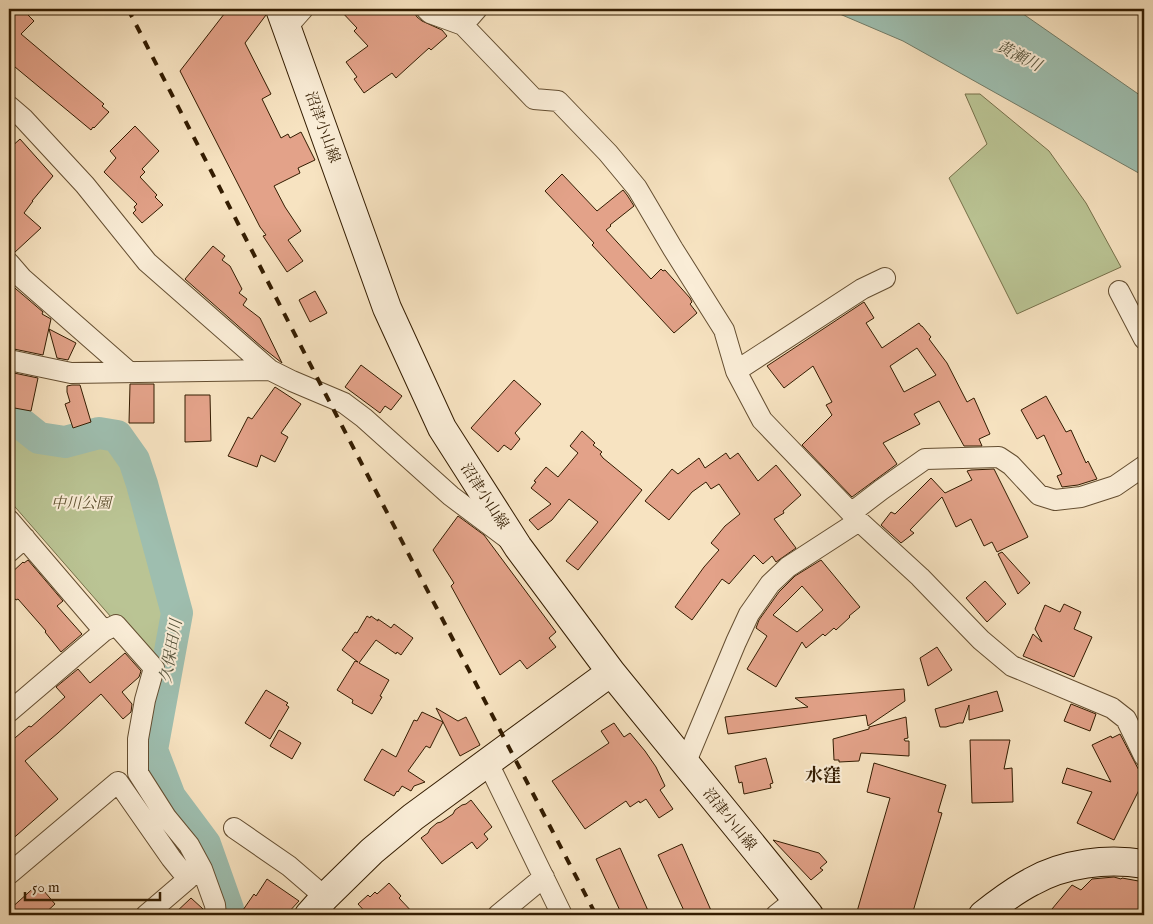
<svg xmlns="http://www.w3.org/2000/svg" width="1153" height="924" font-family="'IM FELL English','Noto Serif JP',serif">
  <rect width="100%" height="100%" fill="#f7e3c1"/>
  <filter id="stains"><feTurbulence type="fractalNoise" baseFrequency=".004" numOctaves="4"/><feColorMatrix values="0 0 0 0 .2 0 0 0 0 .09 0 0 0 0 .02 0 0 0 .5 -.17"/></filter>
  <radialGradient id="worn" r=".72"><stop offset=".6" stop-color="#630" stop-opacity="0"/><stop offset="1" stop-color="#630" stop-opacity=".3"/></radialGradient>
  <!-- green -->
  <path fill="#bac494" stroke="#76704a" d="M965 94H980L1049 151 1086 203 1121 267 1017 314 949 178 987 144Z
    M9 429 46 449 69 453 101 442 114 448 124 464 169 616 158 657 148 651 111 617 9 500Z"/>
  <!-- water -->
  <path fill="#9ebeaf" stroke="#737d69" d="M828 9H1016L1144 98V176L903 41Z"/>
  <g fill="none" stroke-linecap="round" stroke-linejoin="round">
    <!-- river -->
    <path stroke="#9ebeaf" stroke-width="32" d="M9 414 39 438 65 442 99 433 117 436 134 460 142 484 177 613 152 750 170 797 205 844 228 909 229 915"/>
  </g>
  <!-- building -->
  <path fill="#e3a289" stroke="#331c01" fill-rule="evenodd" d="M9 9H22L34 21 21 34 104 104 102 106 109 112 94 128 93 127 91 130 9 62Z
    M228 9H258L266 15 245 43 271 94 262 99 281 138 288 134 290 138 301 132 315 160 298 168 300 173 274 186 285 207 301 231 288 240 303 261 287 272 263 236 266 235 260 227 180 71Z
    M339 9H412L417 17 422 21 442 30 447 36 431 50 429 48 396 78 392 73 364 93 354 79 357 77 346 62 368 46 354 31 357 28Z
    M135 126 159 151 142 169 145 172 140 177 157 195 155 197 163 205 142 223 133 213 136 210 134 207 137 204 104 172 116 158 110 151Z
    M20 139 53 176 32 201H33L24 213 41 228 14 253 9 251V149Z
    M562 174 597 211 623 190 627 195 634 206 610 225 611 226 606 230 651 279 661 269 663 271 665 270 690 298 692 302 690 304 697 313 674 333 592 245 594 243 545 191Z
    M213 246 225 256 222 260 230 266 242 289 239 293 247 299 243 305 260 318 282 363 263 348 185 279Z
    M9 283 43 312 42 314 51 319 43 355 9 348Z
    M315 291 327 313 310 322 299 300Z
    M864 302 874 318 866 323 882 348 919 323 921 326H922L931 337 929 339 947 363 967 402 974 398 990 434 979 439 982 446H964L939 401 914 414 920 424 883 443 897 464 852 497 802 445 832 415 826 405 832 402 813 366 784 388 767 366ZM917 348 936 375 904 392 890 366Z
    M49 329 76 343 68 360 57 358Z
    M361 365 402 396 391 410 385 406 380 413 345 387Z
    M9 372 38 378 31 411 9 407Z
    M514 380 541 404 515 433 520 439 511 450 504 445 498 452 471 428Z
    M130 384H154V423H129Z
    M72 385H80L91 422 73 428 65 404 70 402 67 392V386Z
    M275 387 301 404 281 433 288 437 275 462 261 455 257 467 228 456 248 417 252 419Z
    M185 395H210L211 441 185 442Z
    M1046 396 1066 432 1071 430 1086 463 1088 461 1097 479 1078 485 1062 487 1057 476 1062 474 1044 435 1037 439 1021 410Z
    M582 431 595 443 593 445 602 452 600 454 603 458 642 490 578 570 566 561 598 522 569 499 552 520 538 530 529 520 551 504 531 488 536 482 534 481 546 467 558 477 578 453 570 446Z
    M726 453 730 459 738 453 758 481 776 465 801 495 783 511 784 513 774 519 796 548 776 562 772 556 763 564 754 555 729 584 722 579 692 620 675 607 704 567 719 550 711 543 725 526 740 514 719 484 711 489 706 482 692 492 669 520 645 501 672 469 678 474 699 458 705 468Z
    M994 469 1028 537 997 552 992 542 984 546 971 519 956 527 942 497 910 530 914 533 901 543 881 525 891 512 895 514 931 478 945 493 972 480 967 471 971 470Z
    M458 516 484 535 556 632 549 638 556 647 527 669 520 660 500 675 451 586 454 583 433 550Z
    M1002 552 1030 583 1018 594 998 554Z
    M28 560 63 601 57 606 82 634 61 652 45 632 46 631 18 599 16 600 9 592V575L23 562 24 563Z
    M821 560 860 607 849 616 850 617 836 630 834 628 825 636 823 634 806 648 802 642 776 687 747 669 767 636 756 628 759 620 779 592 795 576ZM802 586 823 610 797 632 773 615Z
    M985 581 1006 604 987 622 966 598Z
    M1064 604 1081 612 1074 629 1092 637 1074 677 1023 656 1033 634 1042 642 1035 629 1045 605 1060 612Z
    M367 616 370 618 371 616 378 621V619L391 628 394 624 413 638 401 655 397 652 396 654 376 640 359 663 389 680 380 696 382 697 372 714 352 703 353 700 337 690 355 661 358 662 342 650 355 632 357 633Z
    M937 647 952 670 928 686 920 658Z
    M125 653 141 671 139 677 122 692 132 704 131 712 123 719 101 694 58 733 25 761 58 799 9 842V743L29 726 31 727 65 697 56 687 78 669 90 683Z
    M904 689 905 701 868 726 866 715 728 734 725 717 808 707 795 698Z
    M266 690 288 703 286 705 289 707 270 739 245 723Z
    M997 691 1003 711 969 720V705L963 723H959L946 727H940L935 709Z
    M1071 704 1096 714 1090 731 1064 721Z
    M436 708 458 721 466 717 480 745 460 756Z
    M422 712 443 722 430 748 426 746 408 771 425 782 414 786 411 791 402 786 398 792 397 791 394 796 364 780 382 749 396 757 414 720 417 721Z
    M906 717 908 738 904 739 905 741H909V756L861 753 859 761 839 762V760H834L833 739 869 729V727Z
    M614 723 624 737 630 733 645 751 656 767 665 786 660 790 673 809 659 818 646 799 640 803 639 801 630 807 626 801 585 829 552 781 609 743 601 731Z
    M279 730 301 743 292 759 270 746Z
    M1120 734 1144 780 1114 840 1077 823 1092 792 1062 783 1067 768 1111 782 1092 745 1111 736 1112 738Z
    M970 740H1010L1004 769 1012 768 1013 802 972 803Z
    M766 758 773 783 770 784 771 788 744 794 742 782 739 783 735 766Z
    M874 763 946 785 938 812 942 813 912 915H856L890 798 867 792Z
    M471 800 492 827 484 834 488 839 477 849 472 842 442 864 421 838 428 833 430 829 437 823 441 822 453 814 455 810 462 805 466 804Z
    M773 840 819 853 827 862 820 868 823 870 811 880Z
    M682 844 713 915H686L658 855Z
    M620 848 650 915H622L596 859Z
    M1114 877 1121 879 1122 878 1144 882V915H1047L1072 885 1081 890 1092 879Z
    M267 879 299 901 286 915H251L243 910 254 894 256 896Z
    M389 883 401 896 399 898 415 915H368L358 904 368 895 370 897 375 892 377 894Z
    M38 884 55 904 43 915H9V910Z
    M191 898 203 909 204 915H173Z"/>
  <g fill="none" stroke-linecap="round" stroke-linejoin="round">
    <defs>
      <path id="street" d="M426 9 430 13 463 25 534 99 558 101 608 153 637 188 673 249 724 330 736 371 762 420 859 521 920 577 981 640 1012 666 1112 708 1126 719 1144 756
        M463 25 477 9
        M287 27 303 9
        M9 106 23 118 85 185 147 262 270 370 292 381 344 403 364 418 451 496 507 538
        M9 263 22 278 128 371
        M1119 291 1144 339
        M9 360 71 373 270 370
        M736 371 862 289 885 278
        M851 513 881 490 925 459 999 457 1011 465 1039 495 1055 500 1081 497 1115 486 1144 466
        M9 520 104 631 9 712
        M9 552 25 538
        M104 631 116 625 154 668 145 700 138 739V773L166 817 189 845 202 869 215 905 216 915
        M488 763 562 915
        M685 764 736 642 749 614 770 584 788 567 859 521
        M234 828 289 866 325 897
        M9 874 118 782 171 858 188 879 146 915
        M498 915 544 877
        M776 915 796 899"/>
      <path id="secondary" d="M280 9 387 308 442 428 518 547 611 672 809 915
        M309 915 325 897 372 851 413 817 611 672
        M983 915C998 903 1014 891 1031 882 1064 863 1107 858 1144 864"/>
    </defs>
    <!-- street casing -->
    <use href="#street" stroke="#644e31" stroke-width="22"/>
    <!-- secondary casing -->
    <use href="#secondary" stroke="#331c01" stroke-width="30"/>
    <!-- street -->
    <use href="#street" stroke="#faedd7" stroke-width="20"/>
    <!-- secondary -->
    <use href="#secondary" stroke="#faedd7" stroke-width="28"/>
    <!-- rail -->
    <path stroke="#331c01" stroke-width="4" stroke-dasharray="9 9" stroke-linecap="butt" d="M128 9 326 395 596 915"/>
  </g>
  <g text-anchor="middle" stroke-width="4" stroke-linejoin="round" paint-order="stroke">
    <!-- street labels -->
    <g font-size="15" fill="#331c01" stroke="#faedd7">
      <text transform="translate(323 127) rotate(70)" y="5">沼津小山線</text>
      <text transform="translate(485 496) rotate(57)" y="5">沼津小山線</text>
      <text transform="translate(730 819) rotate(51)" y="5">沼津小山線</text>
    </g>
    <!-- park labels -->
    <g font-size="15" font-style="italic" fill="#5c4e2d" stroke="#faedd7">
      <text x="81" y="508">中川公園</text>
    </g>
    <!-- water labels -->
    <g font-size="16" font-style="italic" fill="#58553e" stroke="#faedd7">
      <text transform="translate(1019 55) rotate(27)" y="6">黄瀬川</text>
      <text transform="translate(170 651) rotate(-80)" y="6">久保田川</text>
    </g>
    <!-- quarter labels -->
    <g font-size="18" font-weight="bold" fill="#331c01" stroke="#faedd7">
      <text x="823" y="781">水窪</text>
    </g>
  </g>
  <!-- margin -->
  <rect width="1153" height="924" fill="none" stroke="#f7e3c1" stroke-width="30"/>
  <rect x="10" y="10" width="1133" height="904" fill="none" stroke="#331c01" stroke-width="2.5"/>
  <rect x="15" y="15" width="1123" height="894" fill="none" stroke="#331c01"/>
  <!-- scale -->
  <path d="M25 892v8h135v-8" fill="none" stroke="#331c01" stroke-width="2.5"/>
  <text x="32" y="892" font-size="15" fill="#331c01" stroke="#faedd7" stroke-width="4" paint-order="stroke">50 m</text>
  <rect width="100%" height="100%" filter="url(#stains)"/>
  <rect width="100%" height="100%" fill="url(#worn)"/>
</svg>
